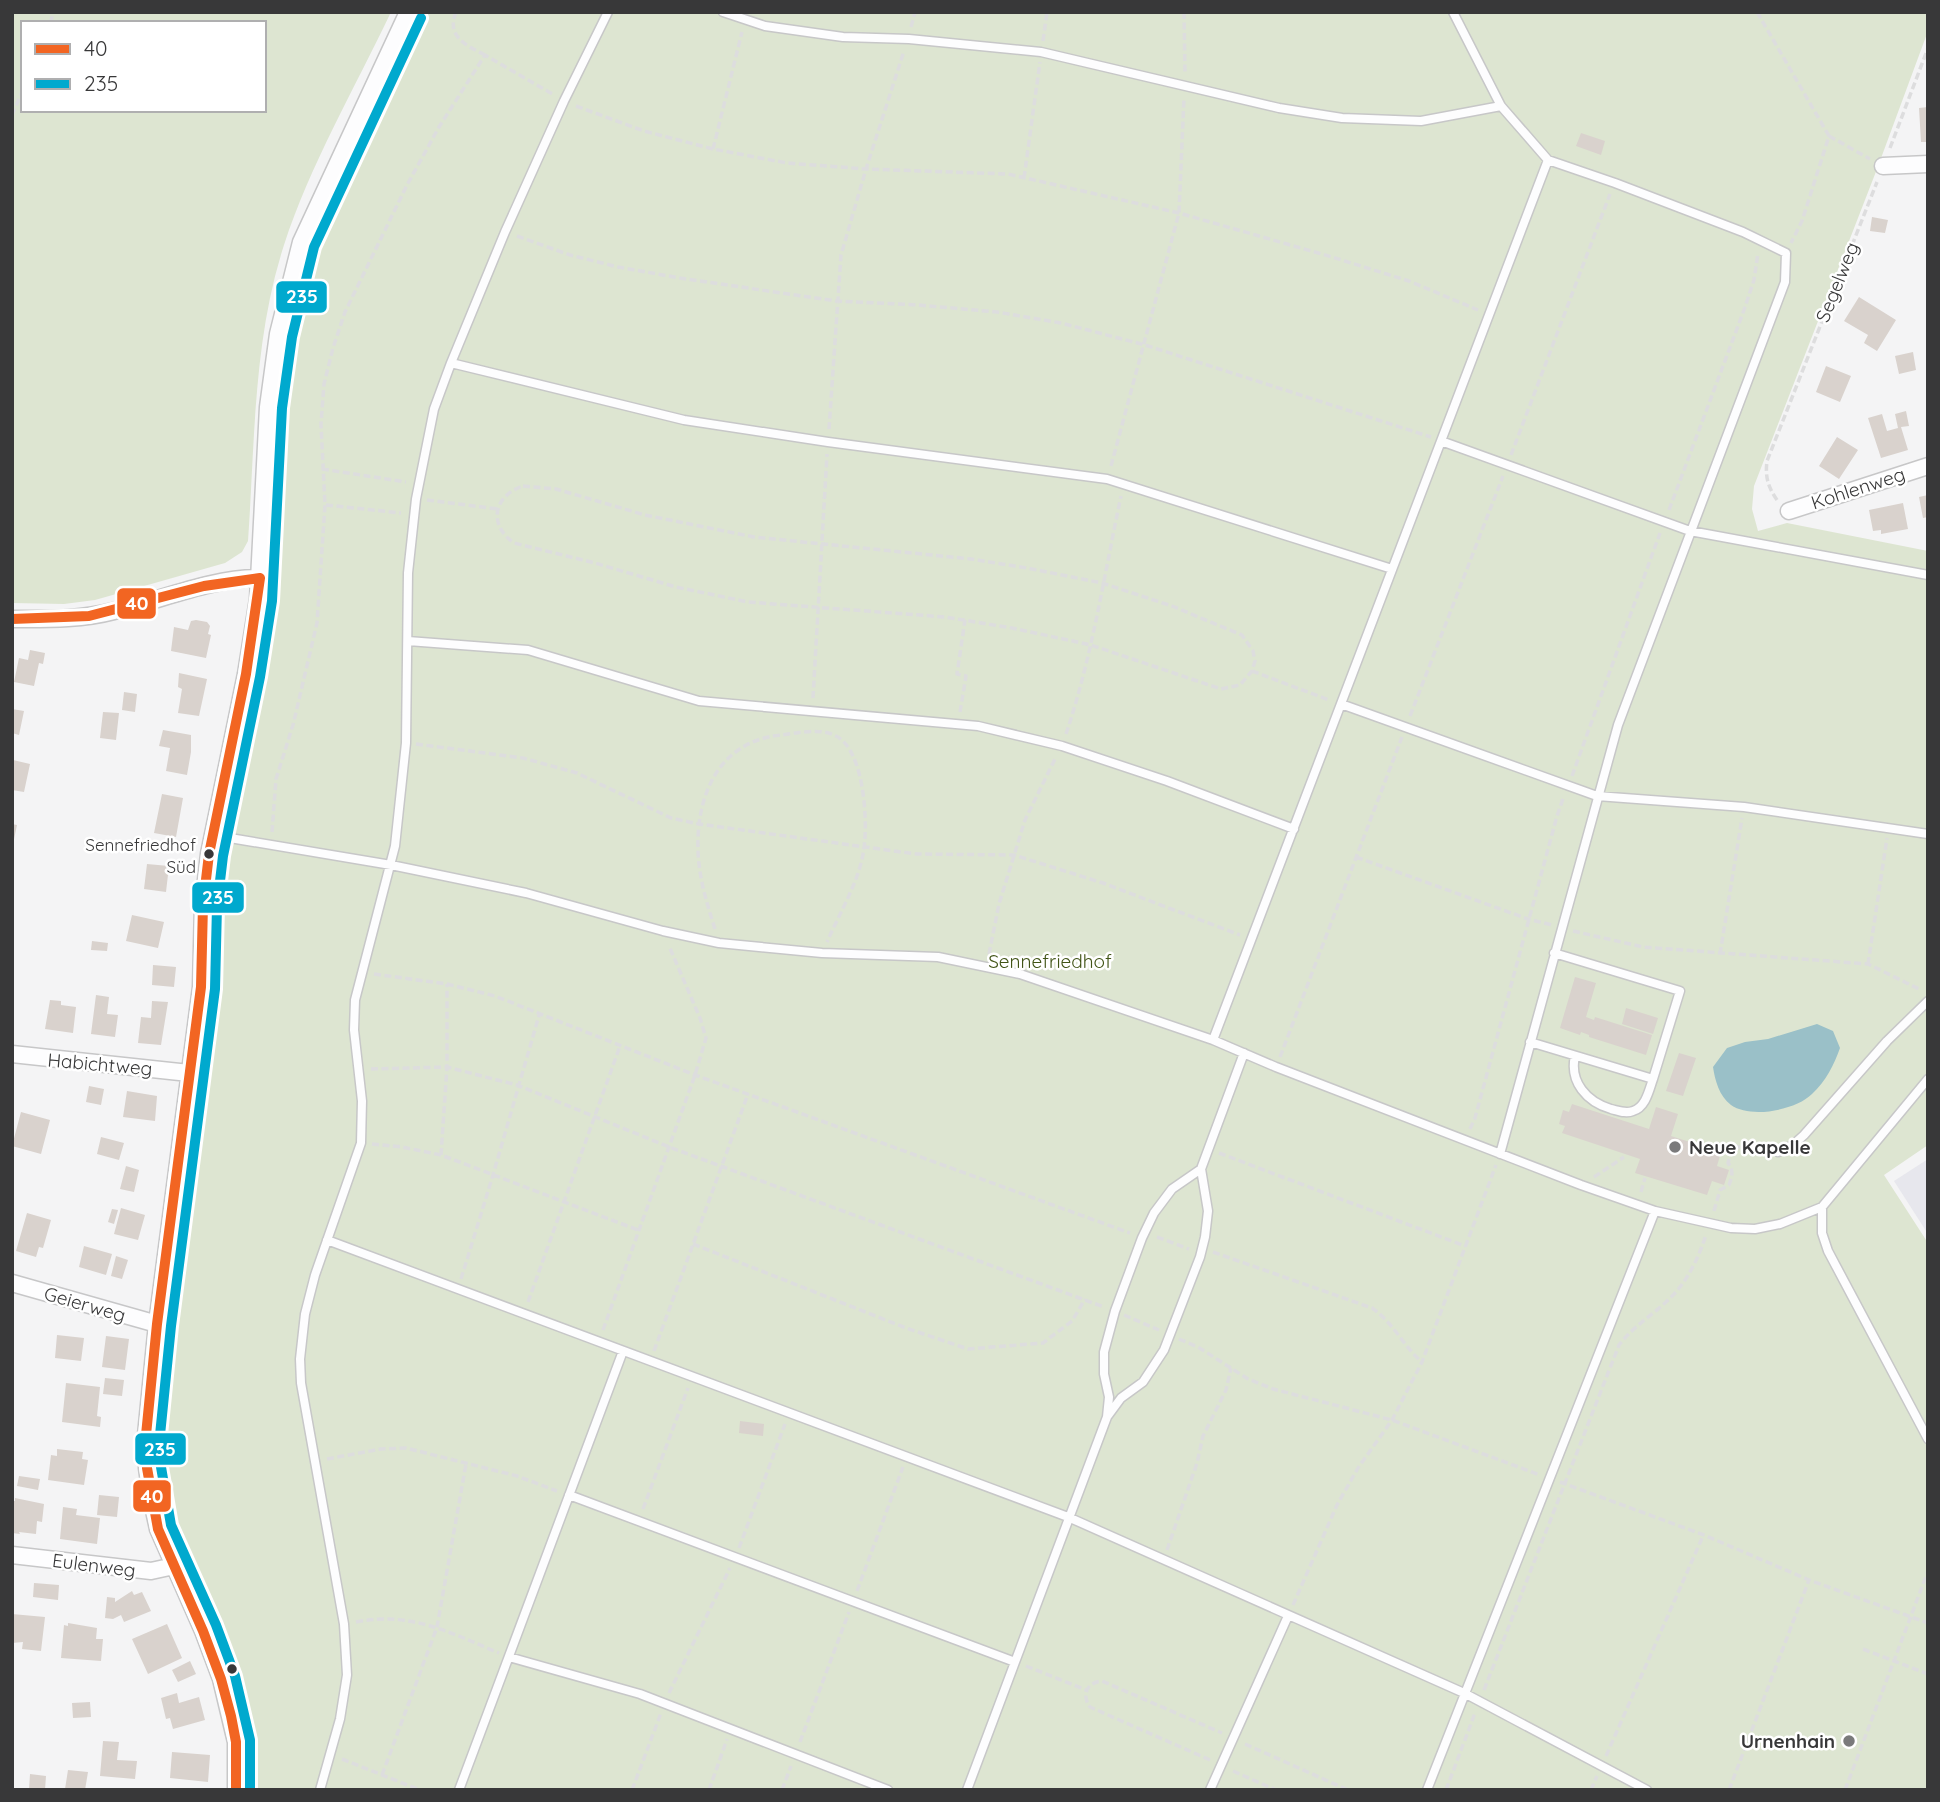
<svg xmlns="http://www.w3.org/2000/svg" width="1940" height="1802" font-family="Quicksand,sans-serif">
  <rect width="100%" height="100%" fill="#f4f4f5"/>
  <!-- built -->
  <path fill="#e7e7ed" d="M1928 1159V1234L1894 1181Z"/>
  <!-- green -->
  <path fill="#dde5d1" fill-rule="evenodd" d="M12 12H391C355 88 310 165 284 245 253 341 255 441 248 541L242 552 225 563 95 600 64 604 12 603ZM23 23H264V110H23Z
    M429 12H1928V31L1877 169 1754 486 1752 509 1758 531 1787 523 1928 551V1145L1884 1175 1928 1243V1790H254C260 1747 245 1683 228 1643 212 1604 189 1567 174 1527 160 1487 160 1447 159 1405L198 1091 211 1012 224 856 268 669 279 582 287 406 302 317 327 228Z"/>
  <!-- water -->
  <path fill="#9ac0c8" d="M1817 1024 1833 1031 1840 1048C1834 1065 1826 1081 1812 1094 1796 1110 1751 1119 1731 1105 1719 1096 1715 1080 1713 1067L1727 1048 1745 1042 1768 1039Z"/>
  <!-- building -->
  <path fill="#d9d2cd" d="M1928 107V142H1921L1919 108Z
    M1581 133 1605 141 1601 155 1576 146Z
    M1872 217 1888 220 1885 233 1870 231Z
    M1859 297 1896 320 1877 351 1864 343 1868 335 1844 321Z
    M1913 352 1916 370 1899 374 1895 356Z
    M1826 366 1851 376 1840 402 1816 392Z
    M1906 411 1909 426 1901 427 1908 450 1881 458 1868 418 1882 414 1887 431 1898 428 1895 414Z
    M1837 437 1858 450 1839 479 1819 466Z
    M1928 495V517L1923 518 1919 497Z
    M1903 503 1908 529 1881 534V530L1873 531 1869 510Z
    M196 620 207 622 210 626 208 634 211 635 206 658 171 651 174 627 188 630 191 621Z
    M30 650 45 653 43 664 39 663 34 686 14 682 19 658 28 660Z
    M179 673 207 679 199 716 178 713 182 689 178 687Z
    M124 692 137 694 135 712 122 710Z
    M12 709 24 711 19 735 12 733Z
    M103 712 119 713 116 740 100 738Z
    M163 730 191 735V752L187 775 166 771 170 748 159 746Z
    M13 760 30 764 24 792 12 790Z
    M162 794 183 798 176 837 154 833Z
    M12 824 17 825 13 844H12Z
    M147 864 169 866 166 892 144 889Z
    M132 915 164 922 158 948 126 941Z
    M92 941 108 943 107 951 91 950Z
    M153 965 176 967 174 987 152 985Z
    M1575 977 1596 983 1586 1017 1594 1020 1595 1017 1652 1035 1646 1055 1589 1037V1035L1581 1032 1580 1035 1560 1028Z
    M96 995 109 997 107 1014 118 1015 115 1037 91 1034Z
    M50 1000 61 1001V1005L76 1007 73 1033 45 1029Z
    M152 1001 168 1002 161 1045 138 1043 141 1017 151 1018Z
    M1626 1008 1658 1018 1653 1034 1622 1024Z
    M1679 1053 1696 1058 1683 1096 1666 1091Z
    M89 1086 104 1089 101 1105 86 1102Z
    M127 1091 157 1096 155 1121 123 1117Z
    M1572 1104 1649 1129 1656 1107 1678 1114 1671 1136 1721 1152 1717 1166 1729 1170 1724 1185 1712 1181 1707 1195 1635 1173 1640 1159 1562 1133 1565 1126 1559 1124 1563 1110 1569 1112Z
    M21 1112 50 1120 41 1154 12 1146Z
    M101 1137 124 1143 119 1160 97 1154Z
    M126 1166 139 1170 134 1192 120 1189Z
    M121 1208 145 1215 138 1240 114 1234Z
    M112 1209 118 1210 114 1224 108 1222Z
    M27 1213 51 1220 43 1248 39 1247 36 1257 16 1251Z
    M84 1246 112 1254 106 1275 79 1267Z
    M116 1256 128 1260 122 1279 111 1276Z
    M57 1335 84 1338 81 1361 55 1358Z
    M106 1336 129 1339 125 1370 102 1367Z
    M105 1378 124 1380 122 1396 103 1394Z
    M66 1383 100 1387 97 1416 101 1417 100 1427 62 1422Z
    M740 1421 764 1424 763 1436 739 1433Z
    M57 1449 83 1452 82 1459 88 1460 84 1485 48 1480 51 1455 57 1456Z
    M19 1476 40 1479 38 1490 17 1486Z
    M99 1495 119 1497 117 1517 97 1515Z
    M15 1498 44 1504 42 1522 37 1521 36 1534 19 1532 20 1534 12 1533V1501H15Z
    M63 1507 77 1509 76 1515 100 1518 97 1544 60 1539Z
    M34 1583 59 1585 58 1600 33 1597Z
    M132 1591 134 1595 142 1592 151 1611 124 1622 121 1615 113 1619 105 1618 107 1597 115 1598V1602Z
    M12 1614 45 1617 41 1651 22 1649 23 1642 12 1643Z
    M68 1623 97 1628 96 1639H103L101 1661 61 1658 64 1625 68 1626Z
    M167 1624 182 1658 148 1674 132 1639Z
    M190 1661 196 1674 178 1682 172 1670Z
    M177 1693 179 1703 199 1697 205 1720 173 1729 170 1718 166 1719 161 1698Z
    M90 1702 91 1717 73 1718 72 1703Z
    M103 1741 119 1742 117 1760 137 1761 135 1779 100 1776Z
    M172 1752 210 1755 208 1782 170 1778Z
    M68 1770 88 1772 85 1790 65 1789Z
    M30 1774 46 1776 45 1790H29Z"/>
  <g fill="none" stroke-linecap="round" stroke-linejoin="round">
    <defs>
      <path id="lane" d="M723 12 765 26 843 37 909 39 1041 52 1279 108 1342 118 1421 121 1501 106
        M1453 12 1501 106 1548 160 1615 183 1743 232 1786 253 1785 282 1618 725 1500 1154
        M451 363 684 420 828 442 1107 479 1392 569
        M1441 441 1690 531 1928 575
        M408 641 528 650 699 701 978 726 1062 746 1167 781 1294 829
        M1341 704 1597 796 1744 807 1928 834
        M212 835 391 865 526 893 663 931 719 943 822 953 938 957 1020 974 1213 1040 1276 1067 1581 1185 1655 1211 1731 1228 1755 1229 1780 1224 1822 1207 1928 1079
        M1213 1040 1548 160
        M1530 1042 1653 1079 1680 991 1554 953
        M1575 1056C1569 1082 1587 1102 1611 1109 1619 1111 1626 1114 1633 1111 1646 1107 1649 1090 1653 1079
        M1778 1152 1793 1145 1804 1135 1887 1041 1928 1001
        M1822 1207V1233L1828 1251 1928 1439
        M327 1240 1068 1517 1464 1693 1647 1790
        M1107 1417 1121 1398 1143 1382 1164 1350 1200 1257 1205 1237 1208 1211 1201 1169
        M569 1495 1015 1662
        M509 1657 640 1694 888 1790
        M320 1790 340 1719 347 1675 344 1624 301 1383 300 1359 305 1314 315 1275 361 1143 362 1101 354 1030 355 1000 395 846 406 743 408 573 416 499 434 409 451 363 505 232 564 101 608 12
        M459 1790 623 1351
        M967 1790 1107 1417 1109 1397 1104 1374V1352L1115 1311 1142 1238 1154 1213 1172 1189 1201 1169 1244 1053
        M1210 1790 1288 1616
        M1427 1790 1655 1211"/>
      <path id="street" d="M1883 166 1928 164
        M1789 511 1928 466
        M12 619C47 619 80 620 114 611 162 600 210 578 260 578
        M12 1054 189 1073
        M12 1283 157 1324
        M12 1555 151 1571 174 1566
        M236 1790V1742L221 1679 203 1631 158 1529 151 1497 147 1468 146 1435 157 1324 201 987 203 905 209 854 246 674 258 599 268 407 278 334 301 242 408 12"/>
    </defs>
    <!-- lane casing -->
    <use href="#lane" stroke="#c7c7c8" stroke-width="11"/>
    <!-- street casing -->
    <use href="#street" stroke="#c7c7c8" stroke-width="19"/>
    <!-- path -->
    <path stroke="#ddddde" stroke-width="3.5" stroke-dasharray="7 3.5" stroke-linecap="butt" d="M456 12C446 37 466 45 485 55
      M1184 12 1185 73
      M1757 12 1829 136 1802 221 1791 243
      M50 23 54 12
      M911 27 915 12
      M1043 41 1047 12
      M576 106 644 131 713 149 787 163 866 169 1008 174 1179 213 1332 257 1409 281 1478 310
      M12 115 23 90
      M1829 136 1870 159
      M1890 148 1928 48
      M713 149 742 32
      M1024 178 1040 62
      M517 236 570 255 618 267 680 278 836 301 918 305 997 312 1061 323 1145 345 1431 437
      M829 429 841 255 866 169 904 51
      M1511 455 1610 194
      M1111 466 1179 213 1184 98
      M322 469 406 482
      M523 486 556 489 645 515 754 537 971 559 1027 568 1102 583 1172 606 1242 635 1253 651 1255 661 1252 671 1240 685 1221 689 1091 645 1012 628 945 617 748 602 676 587 595 563 514 543C488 525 493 496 523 486Z
      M427 500 498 509
      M1777 500C1768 487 1765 477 1767 461L1877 182
      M326 505 401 513
      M1669 510 1744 310 1754 280 1758 253
      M1252 671 1329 700
      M813 698 827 454
      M960 712 966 676 957 674 965 620
      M1410 716 1503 476
      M1066 734C1092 657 1104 576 1121 496
      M416 744 523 758 577 773 671 818 699 824 916 854 1014 855 1103 883 1240 935
      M1572 776 1660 533
      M272 832 276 779 293 725 317 623 325 505 321 424 324 384 333 348 345 312 407 185 439 127 485 55 554 95
      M1356 857 1528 919 1552 925
      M715 929C707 904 699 878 698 851 696 795 719 741 781 735 797 733 818 728 834 735 864 747 868 820 864 848 860 880 840 912 827 942
      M1573 931 1643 947 1868 964 1921 990
      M989 954 999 904 1025 820 1056 757
      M1720 954 1742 818
      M1868 964 1887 838
      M374 974 447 984 495 996 695 1075 1130 1233
      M1280 1057 1402 737
      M371 1069 447 1067 517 1085 669 1147 1104 1307
      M1470 1129 1475 1118 1557 816 1564 796
      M372 1144 402 1147 441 1155 638 1230
      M1219 1153 1465 1246
      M441 1155 447 1067V984
      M1594 1177 1624 1157
      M1641 1192 1645 1178
      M1714 1211 1720 1190 1729 1185C1732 1177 1734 1170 1728 1163L1733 1146 1767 1152
      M1157 1237 1189 1249
      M693 1244 906 1328 968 1349 1043 1343 1072 1321 1085 1299
      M1213 1252 1372 1308C1393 1322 1403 1346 1422 1362
      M461 1279 493 1175 540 1012
      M528 1302 620 1046
      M1124 1315 1159 1330
      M603 1330 695 1075 706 1038 700 1018 669 946
      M1179 1339 1198 1347 1248 1379 1273 1389 1392 1420 1540 1475
      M654 1351 748 1094
      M327 1459 381 1449 406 1448 517 1476 557 1491
      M1560 1482 1704 1535 1809 1580 1928 1623
      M643 1509 688 1388
      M739 1548 785 1424
      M1167 1550 1197 1463 1203 1436 1226 1390 1231 1368
      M857 1591 903 1467
      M1293 1605 1337 1505 1358 1468 1392 1420 1422 1362 1496 1165
      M356 1622C411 1611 451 1633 499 1653
      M1863 1649 1928 1674
      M1026 1666 1086 1690
      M1484 1690 1619 1345C1635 1324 1658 1312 1675 1293 1690 1276 1699 1256 1706 1235
      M669 1693 730 1568
      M800 1742 849 1612
      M1245 1744 1348 1790
      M1606 1756 1703 1536
      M342 1759 420 1790
      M1210 1760 1090 1707C1081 1695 1087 1682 1102 1681L1222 1733
      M1233 1771 1276 1790
      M382 1775 437 1627 466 1464
      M632 1790 661 1713
      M709 1790 727 1739
      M782 1790 791 1766
      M1446 1790 1475 1713
      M1591 1790 1597 1776
      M1729 1790 1809 1580
      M1845 1790 1928 1571"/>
    <!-- lane -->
    <use href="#lane" stroke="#fdfdfe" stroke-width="8"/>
    <!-- street -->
    <use href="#street" stroke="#fdfdfe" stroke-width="16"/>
    <defs>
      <path id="bus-1" d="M12 619 89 616 204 586 260 578
        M236 1790V1742L231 1716 221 1679 203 1631 158 1529 147 1468 146 1435 157 1324 201 987 203 905 209 854 246 674 260 578"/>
      <path id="bus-2" d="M250 1790V1740L235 1676 216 1625 171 1525 161 1467 160 1435 171 1326 215 989 217 906 223 856 260 677 272 601 282 408 292 337 314 247 421 18"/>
    </defs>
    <!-- bus-1 casing -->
    <use href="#bus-1" stroke="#fff" stroke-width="16"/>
    <!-- bus-2 casing -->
    <use href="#bus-2" stroke="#fff" stroke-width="16"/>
    <!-- bus-1 -->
    <use href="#bus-1" stroke="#f26522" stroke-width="10"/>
    <!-- bus-2 -->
    <use href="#bus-2" stroke="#00a9ce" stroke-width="10"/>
  </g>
  <!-- markers -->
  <g fill="#383839" stroke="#fff" stroke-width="2.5">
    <circle cx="209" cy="854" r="6"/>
    <circle cx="232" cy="1669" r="6"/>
  </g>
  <g fill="#7a7a7b" stroke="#fff" stroke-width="2.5">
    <circle cx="1675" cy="1147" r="7"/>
    <circle cx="1849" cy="1741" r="7"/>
  </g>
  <g text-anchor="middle" stroke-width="5" stroke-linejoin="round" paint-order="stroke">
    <!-- bus labels -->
    <g font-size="17" fill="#383839" stroke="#fff" text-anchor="end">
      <text x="196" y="851">Sennefriedhof<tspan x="196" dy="22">Süd</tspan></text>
    </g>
    <!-- street labels -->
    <g font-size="19" fill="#383839" stroke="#fff">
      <text transform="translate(1837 282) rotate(-68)" y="7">Segelweg</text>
      <text transform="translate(1858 488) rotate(-18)" y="7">Kohlenweg</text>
      <text transform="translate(100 1064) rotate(5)" y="7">Habichtweg</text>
      <text transform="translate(85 1304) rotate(16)" y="7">Geierweg</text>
      <text transform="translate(94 1565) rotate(7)" y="7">Eulenweg</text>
    </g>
    <!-- park labels -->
    <g font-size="19" fill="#415416" stroke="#fff">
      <text x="1050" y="968">Sennefriedhof</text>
    </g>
    <!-- poi labels -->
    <g font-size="19" font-weight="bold" fill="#383839" stroke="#fff" text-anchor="start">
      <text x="1689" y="1154">Neue Kapelle</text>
      <text x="1835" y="1748" text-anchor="end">Urnenhain</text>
    </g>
  </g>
  <g stroke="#fff" stroke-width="2.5">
    <rect x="275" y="280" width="53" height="34" rx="7" fill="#00a9ce"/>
    <rect x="116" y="587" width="41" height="33" rx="7" fill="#f26522"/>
    <rect x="191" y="881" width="54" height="33" rx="7" fill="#00a9ce"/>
    <rect x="134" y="1432" width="53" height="34" rx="7" fill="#00a9ce"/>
    <rect x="132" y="1479" width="40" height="34" rx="7" fill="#f26522"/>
  </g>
  <g font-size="19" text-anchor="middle" font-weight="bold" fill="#fff">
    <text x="302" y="303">235</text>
    <text x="137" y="610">40</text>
    <text x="218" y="904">235</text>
    <text x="160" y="1456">235</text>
    <text x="152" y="1503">40</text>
  </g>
  <!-- border -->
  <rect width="1940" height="1802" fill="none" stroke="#383839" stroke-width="28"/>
  <!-- legend -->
  <rect x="21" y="21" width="245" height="91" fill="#ffffff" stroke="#afafb0" stroke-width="2"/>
  <rect x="35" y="44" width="35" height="10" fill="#f26522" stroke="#afafb0" stroke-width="2"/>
  <text x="84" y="56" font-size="21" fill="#383839">40</text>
  <rect x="35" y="79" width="35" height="10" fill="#00a9ce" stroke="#afafb0" stroke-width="2"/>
  <text x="84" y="91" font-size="21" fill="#383839">235</text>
</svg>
